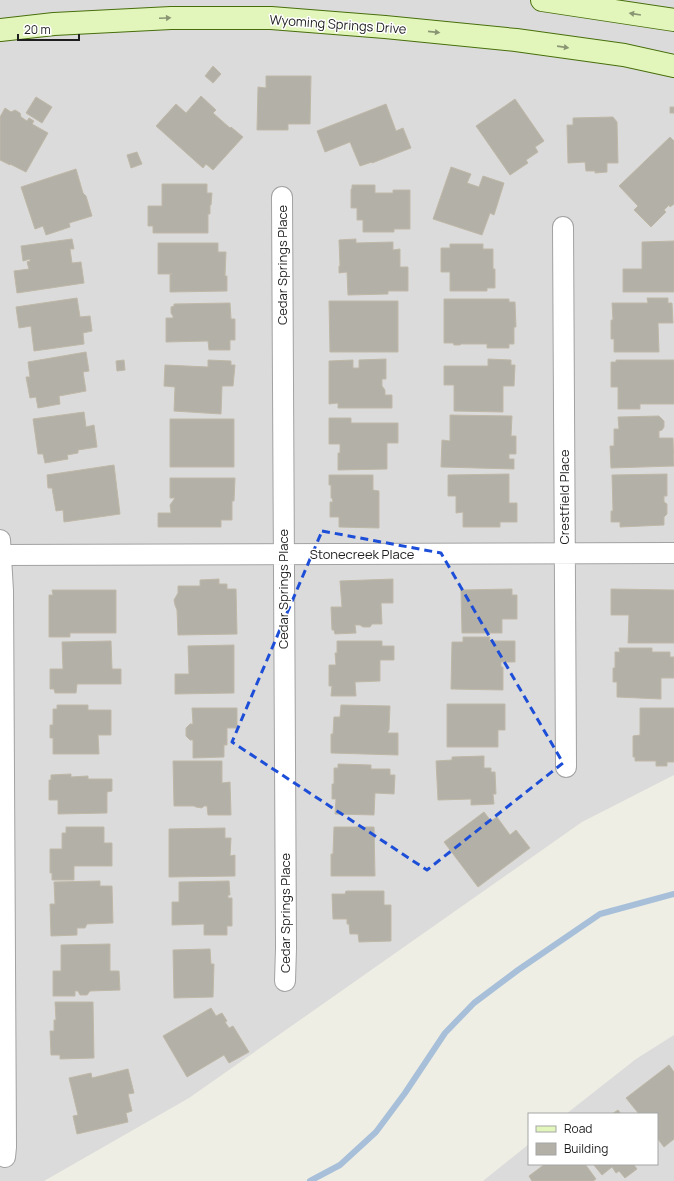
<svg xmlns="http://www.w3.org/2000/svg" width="674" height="1181" font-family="Manrope,sans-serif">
  <rect width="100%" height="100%" fill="#eeeee4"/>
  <!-- residential -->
  <path fill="#dcdbdb" d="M0 0H674V775L582 822 189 1098 44 1181H0Z
    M674 1035V1181H483L529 1144V1164H657V1114H566L636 1059Z"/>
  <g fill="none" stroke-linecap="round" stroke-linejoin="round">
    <!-- stream -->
    <path stroke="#a7bfd9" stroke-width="6" d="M310 1181 340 1165 376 1132 405 1093 445 1033 474 1003 518 970 600 914 674 894"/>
  </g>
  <!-- building -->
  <path fill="#b3b0a7" stroke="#bfb8a7" d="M213 66 221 74 213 83 205 76Z
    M266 76H311L310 124H288V130H257L258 87 266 88Z
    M201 96 216 110 213 113 230 128 231 127 243 137 213 170 206 164 203 168 156 126 176 104 186 113Z
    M36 97 52 107 42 123 26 113Z
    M515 99 544 141 535 147 538 152 526 160 528 163 510 175 476 126Z
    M386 104 396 131 403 128 411 148 372 163V162L360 166 350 142 325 152 317 131Z
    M670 107H674V113H670Z
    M5 108 11 112 15 110 20 113 21 117 27 121 29 118 34 121 32 124 48 133 26 172 10 164V165L0 160V117Z
    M613 117 617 122 618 163H607V172L595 173V171H586L585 162 568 163 567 125H573V118Z
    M670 137 674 141V204L670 207 669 205 664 210 666 212 651 227 634 210 638 206 619 186Z
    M137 152 142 164 131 168 127 155Z
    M451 167 471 174 467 183 479 187 483 176 504 183 494 215 490 213 482 235 433 219Z
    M76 169 83 193 86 196 92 216 69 223 70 227 46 235 43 226 35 229 21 187Z
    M162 184H207V193H212L211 205H210V214H208V233H153V226H148V206H162Z
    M352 185H375V193H393V190H410V229H394V232H363V220H357V208H351V189H352Z
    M72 239 74 249H70L72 263 81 262 84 283 17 293 14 271 29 269 27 262 30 261V259L23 261 21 246Z
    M356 239V243L393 242V250L400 249V267H408V291H388V294L348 295 347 272 339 273V266H340L339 240Z
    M674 241V292H623V269H642V242Z
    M158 243H218V252H226L225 276H227V291L170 292V274H172H158Z
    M450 244H483V249H493V269H495V288H487V291H450V272H441V248H450Z
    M77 298 80 317 90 316 92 331 83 333 84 344 34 351 31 326 19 328 16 307Z
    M647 298H668V303H672L673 323H658L659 352H614V339H611V320H613L612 303H648Z
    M444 299H509V302H515L516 327H514V344H509V348H487V344H461L460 345H454L453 343H444Z
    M329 301H398V352H330Z
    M230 303 231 319H235V340H230V350H209L208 341 166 342V318H173V316L171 313V307L174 306V304Z
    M86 352 89 371 83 372 86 391 59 396 60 404 38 408 36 397 30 398 26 377H30L28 362Z
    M386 359V379H382V386L385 390V395H392V408H338V403L329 404V361L353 360V368H359V360Z
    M488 359 511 360V365H515L514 386H503V412L454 411V385H444V366H488Z
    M124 360 125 370 117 371 116 361Z
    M208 360 231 361V365H235L233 386H222L221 414 174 411 175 387 164 386 165 365 208 367Z
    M616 360H674V404H640V409H618V387H611V362H616Z
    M84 412 86 427 94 425 97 447 78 450V453L67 455 68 459 45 463 43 454H38L33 419Z
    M450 415 512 416 511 436H516V454H509V459H514V469L441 467 442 440 450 441Z
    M659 416 664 421V427L662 430 659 431V438H673L674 466 611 468 610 446H614V429H619L618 417Z
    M329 418H351V423H398V443H387V469L338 470V453H340V444H329Z
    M170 419H234V467H170Z
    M114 465 120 514 64 522 63 510 56 511 52 488H48L47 475Z
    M509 474V503H517V522H500V527H463V512L456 513V496H448V475Z
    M667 474V496H664V502L667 504V514L664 517V525L620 527V522H611V511H613L612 475Z
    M329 475H373V490L379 491V528L339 527V517H330V502H333L332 498H331V485H329Z
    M170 478H235L234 501H232V520H221V527H158V513H171L170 505 175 498H170Z
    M219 579V584H227V589H236L237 634 178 635 177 610 175 605 174 600 178 593V586H200V580Z
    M393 579V603H381L382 624H372L370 627H363L360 625H355L356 633 335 634 334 630H332L331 607H342L340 581Z
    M512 589V595H517V619H502V633H462L461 590Z
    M611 589 674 590V643H628L629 615H611Z
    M52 590H116V633H70V637H49V595H53Z
    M463 637H490L489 641H515V662H501V667H503V690L451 689 452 642H463Z
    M111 641 112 669H121V684H77L76 693H55L54 689H50V669H63L62 642Z
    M337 641H382V646H394V660H380V681L355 682 356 696H331L332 686H329V665H336L335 653H337Z
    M234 645V693L175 694V674H189L188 646Z
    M619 648H652V652H670V657H674V678H661V699L617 697V682H613V668H615V652H620Z
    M447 704H505V730H498V747H447Z
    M57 705H88V710H111V735H98L99 754H53V738H50V725H53V709H57Z
    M341 705 390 706 389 730 388 731V733H398V755L331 753V734H333L334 717H340Z
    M192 708H237V728H227V745H224V757L193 758V740H190L186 736V728L190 724H193Z
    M640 708H674V762H667V766H656V761H635V757H633V736L640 735Z
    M484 756V768H491V772H495L496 794H493L494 804 471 805V799L438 800 436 761 452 760V757Z
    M173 761H222V783L230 782 231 815H208L207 806H204L202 808 196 807 194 806H174Z
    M338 764 371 765V769H390V775H395L394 794 375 793 374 815 335 814 336 799H332V784H334V768H338Z
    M71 774V777L88 776V779H112V791L107 792V813L58 814V800H49V780H51V775Z
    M484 812 491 821 497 817 510 835 516 830 530 848 478 887 444 842Z
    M66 827H104V843H112V866H74V880H52V873H50V849H62V833H66Z
    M334 827H374L375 876H331V854H333Z
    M225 828V838H231L230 856 235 855V876L169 877V829Z
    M100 881V886H112L113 923 87 924 85 928H77V935L51 936 50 904H55L54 882Z
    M229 881 230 895H228V898H232V926H227V935H204V924L172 925V902H179V882Z
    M346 891H384V905H391V941L359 942 358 934H350L349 924H347V919H333L332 894H345Z
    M110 944V971H119L120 990 90 991 87 995H80L78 991H75V996H53V971H61V945Z
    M210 949 211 964H214L213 997 174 998 173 950Z
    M55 1002H93L94 1058 60 1059V1055H51L50 1031H54V1020H56Z
    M211 1008 216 1016 222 1013 227 1021 225 1022 229 1028 233 1026 249 1052 229 1063 224 1055 187 1077 163 1036Z
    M669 1065 674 1072V1139L664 1147 657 1138V1114H639L626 1098Z
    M128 1069 134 1093 128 1094 132 1111 126 1113 128 1122 77 1134 73 1116 78 1115 69 1078 91 1073 92 1078Z
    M618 1110 621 1114H612Z
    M545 1164H585L596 1179 593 1181H532L529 1176Z
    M593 1164H635L634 1165 637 1169 625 1178 619 1171 616 1173 612 1167 602 1175Z"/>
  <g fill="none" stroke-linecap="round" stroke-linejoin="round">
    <defs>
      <path id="street" d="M282 197 286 948 285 981
        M563 227 566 767
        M0 540 3 591 6 1147 5 1157
        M0 555 674 553"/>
      <path id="secondary" d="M542 0 674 20
        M0 30 54 24 171 18H271L385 27 516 40 624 55 674 66"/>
    </defs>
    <!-- street casing -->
    <use href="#street" stroke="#a2a2a2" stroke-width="22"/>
    <!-- secondary casing -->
    <use href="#secondary" stroke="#476e0b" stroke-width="24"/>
    <!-- street -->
    <use href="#street" stroke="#fff" stroke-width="20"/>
    <!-- secondary -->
    <use href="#secondary" stroke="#e2f6bb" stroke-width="22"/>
  </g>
  <!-- one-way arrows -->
  <defs><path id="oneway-solid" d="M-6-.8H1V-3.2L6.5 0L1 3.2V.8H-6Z"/></defs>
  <g fill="#8a9574">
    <use href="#oneway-solid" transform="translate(635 14) rotate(-171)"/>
    <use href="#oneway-solid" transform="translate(165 18) rotate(-3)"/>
    <use href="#oneway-solid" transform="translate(434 32) rotate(6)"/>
    <use href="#oneway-solid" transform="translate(563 47) rotate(8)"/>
  </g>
  <!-- marked area -->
  <path fill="none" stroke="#1d4ed8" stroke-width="3" stroke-dasharray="8 5" stroke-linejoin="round" d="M322 531 441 553 563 763 427 870 232 742Z"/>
  <g text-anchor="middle" stroke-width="3" stroke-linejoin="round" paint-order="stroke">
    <!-- street labels -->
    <g font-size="13" fill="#1e1e1e" stroke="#fff">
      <text transform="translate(338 24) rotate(4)" y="5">Wyoming Springs Drive</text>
      <text transform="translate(282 265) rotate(-90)" y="5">Cedar Springs Place</text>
      <text transform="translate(564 497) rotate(-90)" y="5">Crestfield Place</text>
      <text x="362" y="559">Stonecreek Place</text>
      <text transform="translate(283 589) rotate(-90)" y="5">Cedar Springs Place</text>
      <text transform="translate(285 913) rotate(-90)" y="5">Cedar Springs Place</text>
    </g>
  </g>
  <!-- legend -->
  <rect x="528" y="1113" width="130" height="52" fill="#ffffff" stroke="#a5a5a5"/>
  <rect x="536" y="1126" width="20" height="6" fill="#e2f6bb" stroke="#a5a5a5"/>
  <text x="564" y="1133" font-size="12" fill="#1e1e1e">Road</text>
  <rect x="536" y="1143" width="20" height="12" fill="#b3b0a7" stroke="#a5a5a5"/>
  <text x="564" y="1153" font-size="12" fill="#1e1e1e">Building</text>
  <!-- scale -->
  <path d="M18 34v6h61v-6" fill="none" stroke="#1e1e1e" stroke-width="2"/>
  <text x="24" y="34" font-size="12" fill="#1e1e1e" stroke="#ffffff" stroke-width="3" paint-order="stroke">20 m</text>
</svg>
